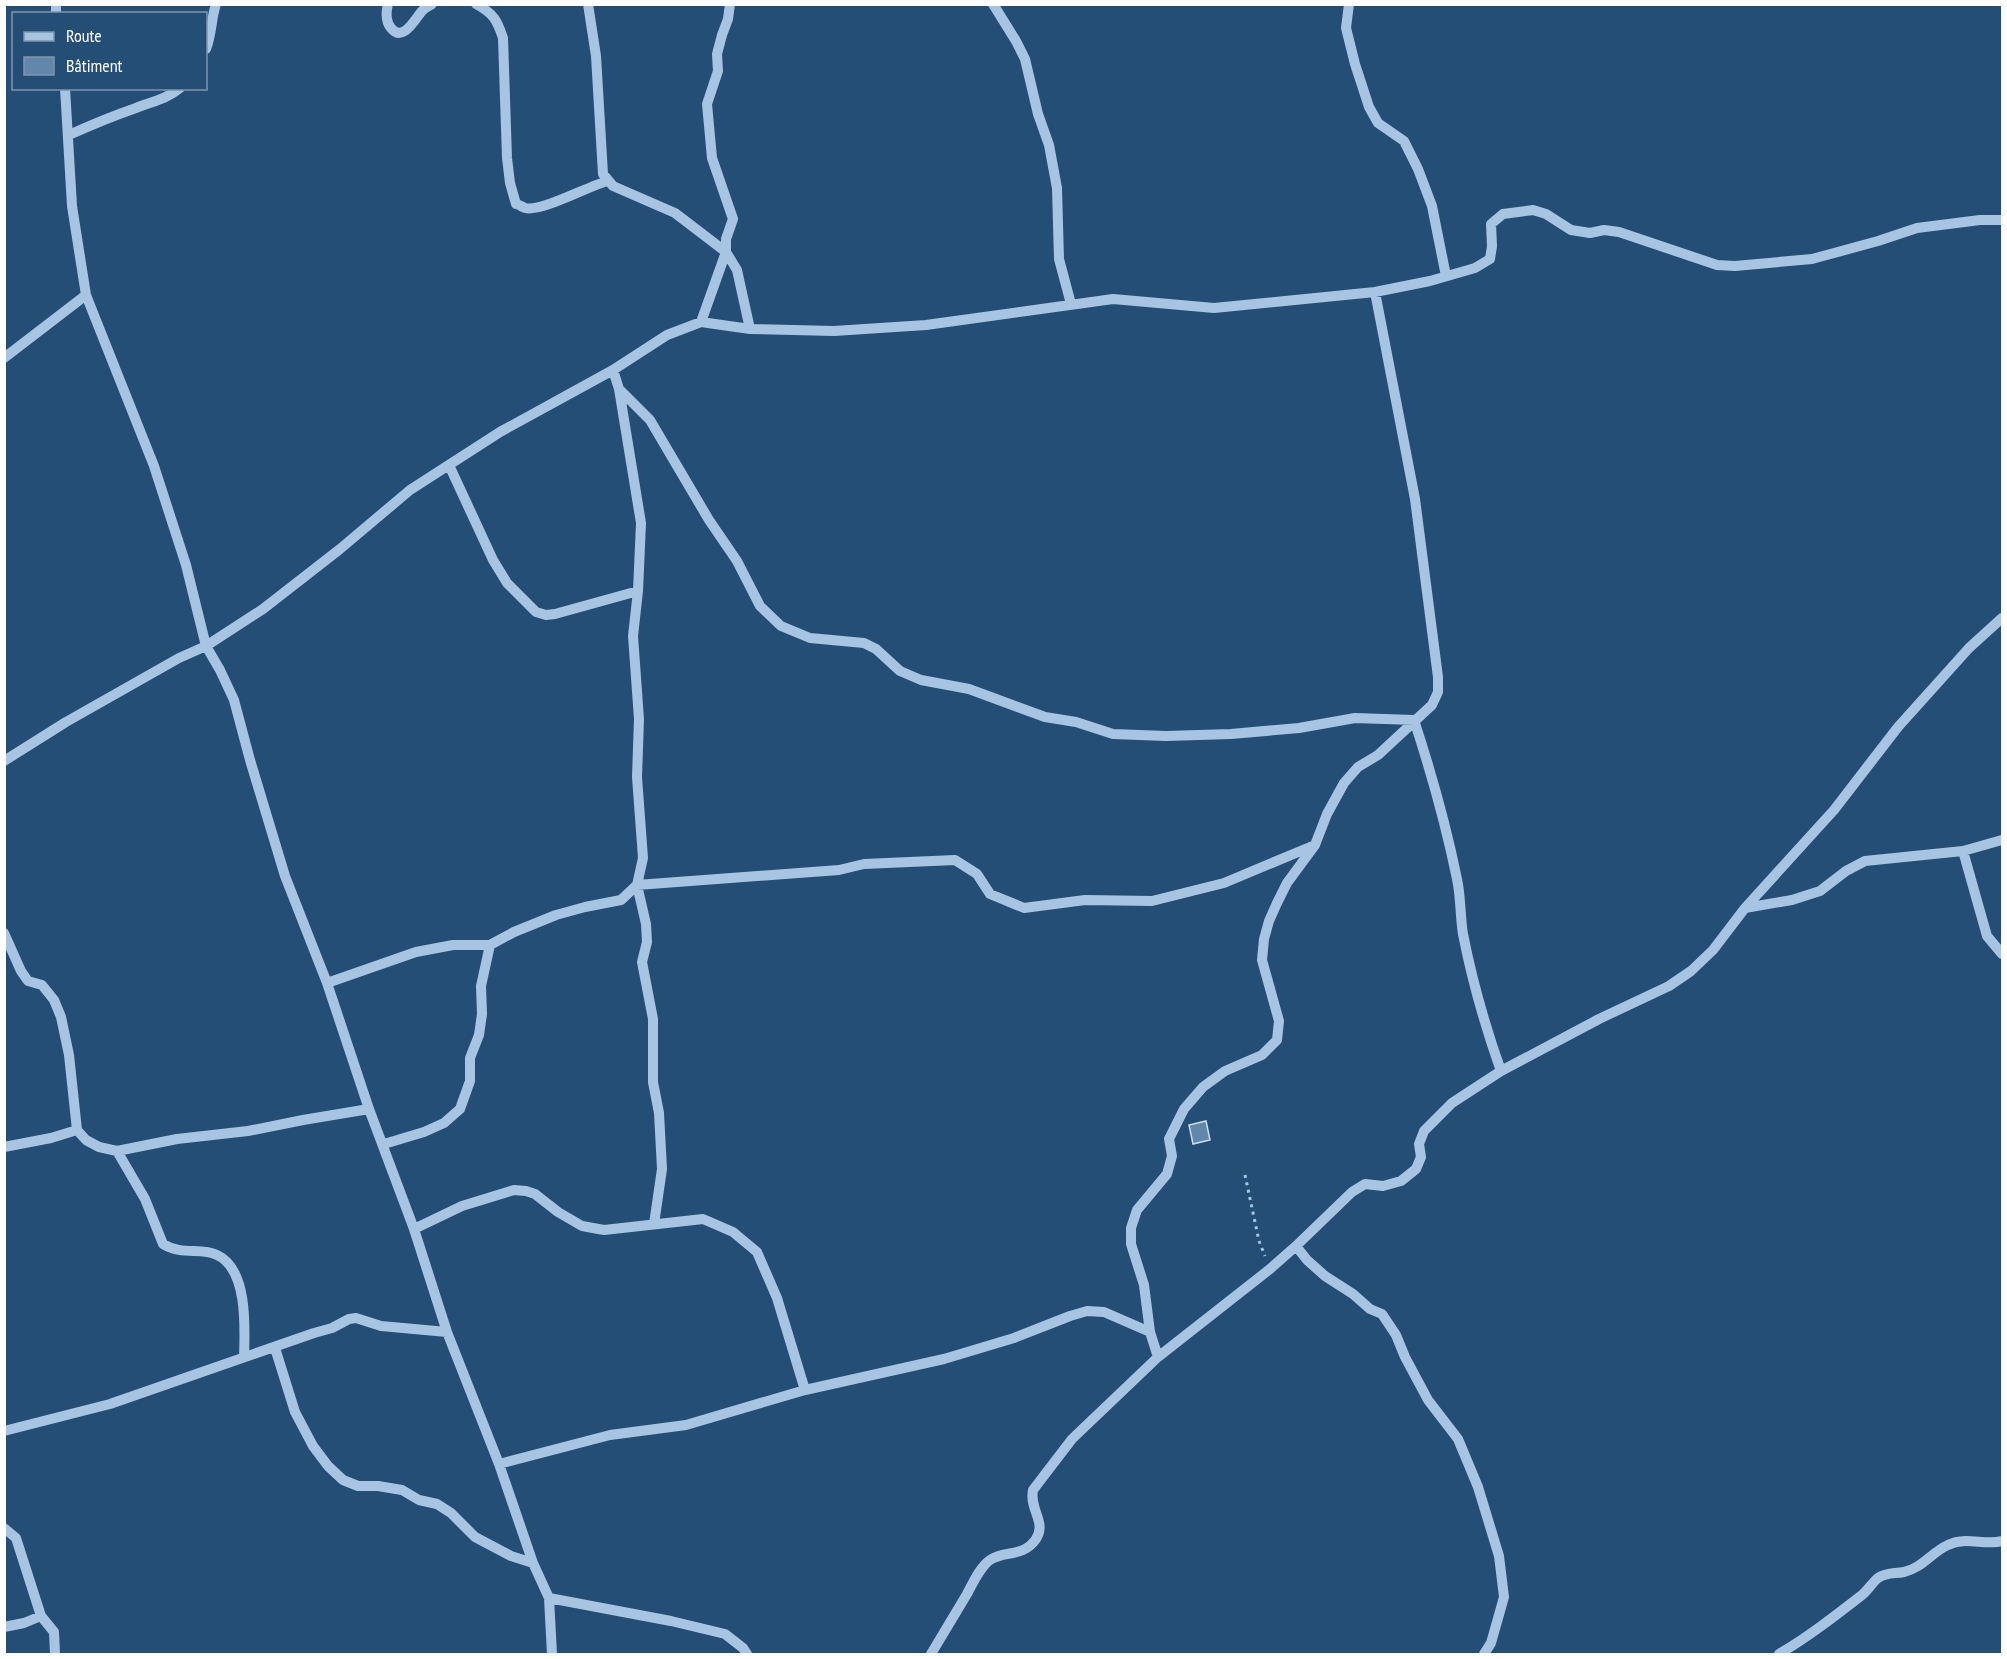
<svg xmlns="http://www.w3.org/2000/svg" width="2007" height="1659" font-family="'PT Sans Narrow',sans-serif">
  <rect width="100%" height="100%" fill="#254e77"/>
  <!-- building -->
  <path fill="#6287ab" stroke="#c9def2" stroke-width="1.5" d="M1206 1121 1210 1140 1193 1144 1189 1125Z"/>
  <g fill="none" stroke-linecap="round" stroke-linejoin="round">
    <!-- path -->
    <path stroke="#a7c5e2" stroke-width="3" stroke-dasharray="3 4.5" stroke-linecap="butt" d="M1245 1175 1259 1241 1265 1256"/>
    <!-- minor -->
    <path stroke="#a7c5e2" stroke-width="10" d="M56 4V14
      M388 4C386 12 386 22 391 28 404 44 416 16 424 9 427 7 429 6 432 4
      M476 4C494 14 497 20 503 38L507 158 510 183 516 204C518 204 524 208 525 208 542 212 588 186 608 181
      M588 4 596 56 603 174 613 186 675 213 726 252 737 270 750 329
      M993 4 1016 41 1025 59 1038 114 1049 145 1057 188 1059 259 1071 304
      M1349 4 1346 28 1355 64 1369 107 1378 123 1404 141 1418 169 1432 206 1446 276
      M206 49C212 34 211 19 216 4
      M65 88 72 206 86 295 154 466 186 565 206 646 220 670 234 700 250 760 285 876 327 983 369 1109 414 1229 447 1332 499 1464 533 1563 549 1598 671 1621 725 1634 743 1648 747 1654
      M69 135C91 125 113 116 136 108 151 102 167 99 180 88
      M701 322 726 252V239L733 219 712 158 707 104 718 71 717 54 722 35 728 19 730 4
      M4 358 86 295
      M619 389 650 420 709 520 737 561 760 606 781 626 810 638 864 643 876 649 900 671 921 680 969 689 1045 717 1076 722 1113 734 1166 736 1231 734 1299 728 1355 718 1414 720C1431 772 1446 825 1457 879 1461 897 1460 916 1463 934 1472 980 1485 1026 1501 1071
      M449 465 493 560 507 583 536 612 546 615 555 614 638 591
      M4 761 66 722 179 658 206 646 263 609 340 549 410 490 500 432 613 370 667 335 701 322 750 329 834 331 926 325 1113 299 1214 308 1375 292 1430 281 1475 268 1490 259 1492 246 1491 224 1503 214 1533 210 1546 214 1571 230 1590 233 1604 230 1619 232 1717 265 1735 266 1812 259 1878 241 1917 228 1980 220H2002
      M1963 851 1987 936 2002 954
      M1745 908 1792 900 1820 891 1846 871 1865 861 1963 851 2002 840
      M4 933 21 971 28 981 42 985 54 1000 61 1017 69 1055 77 1130 86 1140 99 1147 117 1151 177 1139 248 1131 303 1120 369 1109
      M327 983 416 952 453 945H490L514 932 556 915 585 907 621 900 637 885 643 858 637 777 639 719 633 636 638 591 641 523 619 389 613 370
      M384 1144 424 1132 444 1123 460 1109 470 1081V1058L479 1035 482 1014 481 986 490 945
      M4 1147 51 1138 77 1130
      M117 1151 145 1199 163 1244C182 1256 201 1247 217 1255 248 1269 245 1328 244 1357
      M654 1224 662 1169 659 1113 653 1082V1019L642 962 647 942 646 924 637 885 839 870 864 864 955 860 977 874 990 894 1024 908 1085 900 1152 901 1224 883 1315 845
      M414 1229 462 1206 514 1190 526 1191 535 1194 558 1212 582 1226 604 1230 703 1219 733 1232 757 1252 777 1298 805 1390
      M1296 1246 1307 1260 1325 1276 1353 1294 1370 1309 1382 1314 1396 1335 1405 1357 1428 1400 1458 1439 1478 1487 1499 1556 1504 1597 1491 1643 1484 1654
      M275 1348 295 1412 313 1446 328 1466 343 1480 358 1486H378L402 1490 419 1500 437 1504 451 1513 475 1537 511 1556 533 1563
      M1158 1357 1150 1332 1144 1285 1131 1244V1228L1137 1210 1167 1174 1172 1156 1169 1139 1184 1109 1203 1087 1225 1071 1262 1055 1277 1040 1279 1021 1262 960 1264 939 1269 921 1277 903 1287 883 1315 845 1327 814 1344 783 1358 767 1378 755 1432 705 1438 692V677L1415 499 1375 292
      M4 1431 110 1404 314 1333 332 1328 349 1319 356 1318 381 1326 447 1332
      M499 1464 610 1435 686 1425 805 1390 944 1359 1014 1338 1070 1316 1087 1311 1104 1312 1150 1332
      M4 1528 16 1538 41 1616 54 1632 55 1654
      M549 1598 552 1654
      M4 1627 24 1623 41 1616
      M931 1654C943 1634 955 1614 967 1594 973 1583 980 1567 990 1560 1004 1550 1023 1558 1036 1539 1047 1522 1029 1510 1033 1490L1072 1439 1158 1357 1270 1269 1296 1246 1352 1192 1365 1184 1383 1186 1401 1181 1416 1169 1421 1157 1419 1144 1424 1131 1452 1103 1501 1071 1599 1019 1669 986 1691 971 1713 950 1745 908 1834 810 1898 727 1969 648 2002 618
      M1779 1654C1808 1637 1835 1616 1862 1595 1868 1590 1872 1583 1878 1578 1887 1572 1894 1574 1904 1572 1922 1568 1932 1552 1948 1545 1965 1536 1985 1546 2002 1541"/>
  </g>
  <!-- border -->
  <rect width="2007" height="1659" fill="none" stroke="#ffffff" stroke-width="12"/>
  <!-- legend -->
  <rect x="12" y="12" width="195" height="78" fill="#254e77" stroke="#7c95ad" stroke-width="1.5"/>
  <rect x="24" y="32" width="30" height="9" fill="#a7c5e2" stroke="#7c95ad" stroke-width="1.5"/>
  <text x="66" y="42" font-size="18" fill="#ffffff">Route</text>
  <rect x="24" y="57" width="30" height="18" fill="#6287ab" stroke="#7c95ad" stroke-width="1.5"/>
  <text x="66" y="72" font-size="18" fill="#ffffff">Bâtiment</text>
</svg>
